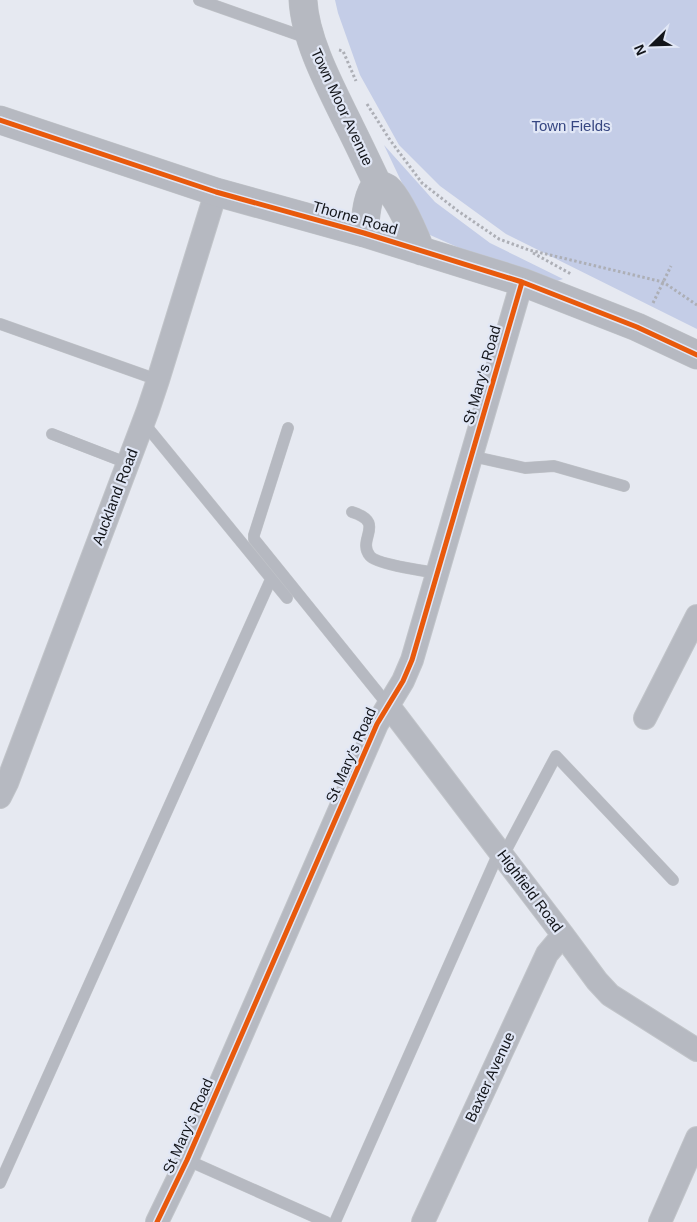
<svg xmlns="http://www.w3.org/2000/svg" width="697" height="1222" font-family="Helvetica,sans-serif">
  <rect width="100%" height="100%" fill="#e6e9f1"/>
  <!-- green -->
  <path fill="#c4cde7" d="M335 0H697V329L506 234 440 186 399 145 360 75 338 13Z
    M384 145 435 202 490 243 563 279 557 281 473 254 430 235 420 221Z"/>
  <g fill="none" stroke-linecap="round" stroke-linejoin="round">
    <defs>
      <path id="service" d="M199 0 310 39
        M0 324 158 380
        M143 422 287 598
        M288 428 254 535V539L388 705
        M52 434 127 463
        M471 456 525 468 554 466 624 486
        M352 512C387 523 356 539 370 556 376 564 425 571 437 573
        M503 856 556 756 673 880
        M187 1160 326 1222
        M0 1183 271 579
        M335 1222 499 852"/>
      <path id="minor" d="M388 705 563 935 597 981 610 995 697 1050
        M645 718 697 616
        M0 797 7 783 148 410 158 380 216 192
        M157 1222 187 1160 377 724 403 681 412 660 522 282
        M423 1222 547 954 563 935
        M660 1222 697 1138"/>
      <path id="tertiary" d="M303 0C305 41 332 90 350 127 359 145 368 164 377 183 380 185 384 186 387 188 399 198 415 236 421 251
        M0 120 216 192 364 233 522 282 637 327 697 355
        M364 233C366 216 366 197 377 183"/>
    </defs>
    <!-- service casing -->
    <use href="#service" stroke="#c1c4c9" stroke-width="12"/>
    <!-- minor casing -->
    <use href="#minor" stroke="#c1c4c9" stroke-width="24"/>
    <!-- tertiary casing -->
    <use href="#tertiary" stroke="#c1c4c9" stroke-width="29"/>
    <!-- path -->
    <path stroke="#adafb6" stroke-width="3" stroke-dasharray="2.5 2.5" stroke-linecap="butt" d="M339 50 343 51 356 81
      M367 104 390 140 422 183 458 211 499 239 529 250 663 282 697 305
      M533 253 571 274
      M653 303 671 266"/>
    <!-- service -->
    <use href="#service" stroke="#b6b9c1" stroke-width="11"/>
    <!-- minor -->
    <use href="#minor" stroke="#b6b9c1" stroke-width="22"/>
    <!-- tertiary -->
    <use href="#tertiary" stroke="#b6b9c1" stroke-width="28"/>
    <defs>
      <path id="cycleway" d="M0 120 216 192 364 233 522 282 637 327 697 355
        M157 1222 187 1160 377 724 403 681 412 660 522 282"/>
    </defs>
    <!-- cycleway casing -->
    <use href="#cycleway" stroke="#e1e7f6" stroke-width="8"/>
    <!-- cycleway -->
    <use href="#cycleway" stroke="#e8590c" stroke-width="5"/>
  </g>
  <g text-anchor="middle" stroke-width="4.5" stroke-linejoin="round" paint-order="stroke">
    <!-- street labels -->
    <g font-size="15" fill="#13151a" stroke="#e1e7f6">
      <text transform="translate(342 107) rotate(65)" y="5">Town Moor Avenue</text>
      <text transform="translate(355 218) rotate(16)" y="5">Thorne Road</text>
      <text transform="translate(482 375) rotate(-74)" y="5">St Mary's Road</text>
      <text transform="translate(115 497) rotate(-69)" y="5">Auckland Road</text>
      <text transform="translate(351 755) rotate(-66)" y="5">St Mary's Road</text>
      <text transform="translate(530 891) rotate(53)" y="5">Highfield Road</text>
      <text transform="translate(490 1077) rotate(-65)" y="5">Baxter Avenue</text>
      <text transform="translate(188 1126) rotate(-66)" y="5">St Mary's Road</text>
    </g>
    <!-- park labels -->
    <g font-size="15" fill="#364681" stroke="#e1e7f6">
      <text x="571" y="131">Town Fields</text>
    </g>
  </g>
  <!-- north arrow -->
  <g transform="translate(652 45) rotate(247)" stroke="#e1e7f6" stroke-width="4" paint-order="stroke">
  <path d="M0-4L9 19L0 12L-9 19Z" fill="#13151a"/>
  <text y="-8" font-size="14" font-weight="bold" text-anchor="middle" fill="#13151a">N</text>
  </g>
</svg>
